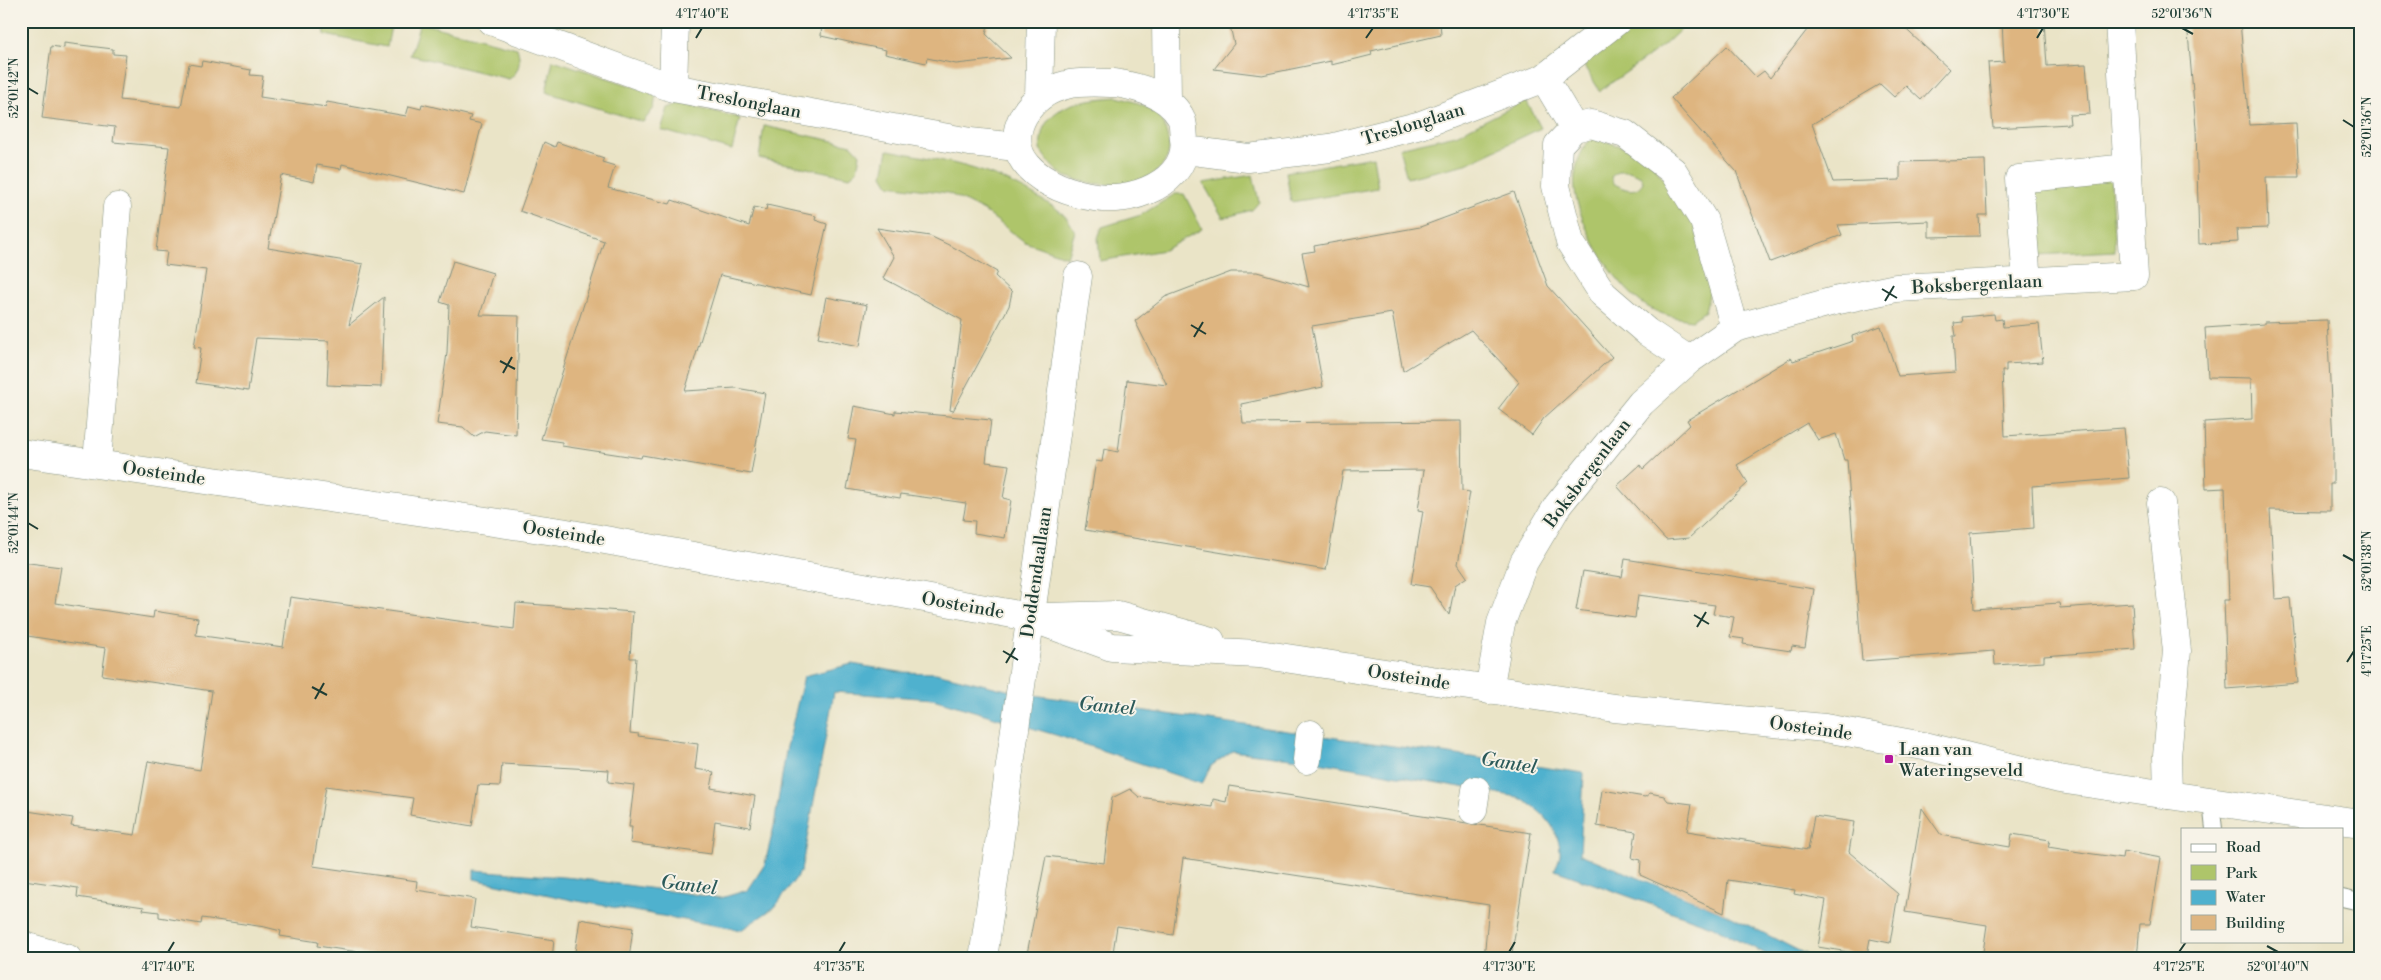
<svg xmlns="http://www.w3.org/2000/svg" width="2381" height="980" font-family="'Libre Bodoni',serif">
  <rect width="100%" height="100%" fill="#f7f3e8"/>
  <filter id="ink" filterUnits="userSpaceOnUse"><feTurbulence type="fractalNoise" baseFrequency=".02" numOctaves="2"/><feDisplacementMap in="SourceGraphic" scale="10" xChannelSelector="R" yChannelSelector="G"/><feConvolveMatrix kernelMatrix="1 2 1 2 8 2 1 2 1" color-interpolation-filters="sRGB"/></filter>
  <filter id="wash" filterUnits="userSpaceOnUse"><feTurbulence type="fractalNoise" baseFrequency=".0096" numOctaves="4" result="noise"/><feDisplacementMap in="SourceGraphic" scale="20" xChannelSelector="R" yChannelSelector="G"/><feGaussianBlur stdDeviation="1.12" result="paint"/><feColorMatrix in="noise" values="0 0 0 0 0 0 0 0 0 0 0 0 0 0 0 0 0 1.4 0 .05"/><feComposite in="paint" operator="in"/></filter>
  <g filter="url(#wash)">
    <rect width="100%" height="100%" fill="#eae4c7"/>
    <!-- green -->
    <path fill="#aec56a" stroke="#66814f" fill-rule="evenodd" d="M324 21H392L387 47 325 35Z
      M1641 21H1690L1663 46 1600 91 1582 63Z
      M420 23 517 48C521 60 520 72 509 79L410 55Z
      M553 60 656 94 654 108 643 122 546 92Z
      M1117 97C1142 104 1162 107 1167 136 1168 140 1170 146 1169 151 1161 192 1092 189 1063 175 1052 169 1047 159 1040 150 1041 143 1041 133 1044 127 1057 101 1092 99 1117 97Z
      M1526 100 1541 128 1466 164 1407 178 1399 148 1456 135Z
      M682 103 740 118 732 150 661 130 668 108Z
      M764 126 852 145 860 154 857 171 850 177 759 158Z
      M1592 137 1645 154 1692 217 1711 286 1705 311 1692 320C1677 318 1661 315 1648 307 1615 288 1569 214 1575 175 1577 159 1582 149 1592 137ZM1618 171H1629L1641 176 1643 182C1636 195 1623 189 1613 183L1611 177Z
      M888 150C945 161 988 167 1039 198 1057 209 1064 211 1075 231L1067 257 1025 242 984 211 948 193 889 185 883 175Z
      M1373 157 1378 188 1291 202 1286 172Z
      M2110 172 2115 251 2037 255 2031 180Z
      M1253 175 1259 202 1252 210 1223 218 1203 183Z
      M1175 194H1184L1202 229 1164 250 1100 261 1098 238 1102 227 1141 215Z"/>
    <!-- water -->
    <path fill="#4fb1ce" stroke="#377781" d="M852 664 900 672 936 673 1019 693 1584 773 1580 854 1722 912 1815 959H1775L1714 927 1555 870C1557 864 1561 856 1560 851 1558 824 1539 809 1518 797L1307 760 1232 751 1211 766 1202 784 1059 736 933 699 834 692 801 871 775 907 741 930 572 900 474 879V870L575 878 721 898 748 890 765 864 774 826 786 751 804 676Z"/>
    <g id="blocks">
      <!-- building -->
      <path fill="#deb580" d="M822 21H989L986 34 1011 58 956 64 927 58 926 63 885 54 886 50 821 36Z
        M1229 21H1440L1441 35 1371 51 1372 55 1352 60 1331 65V61L1262 75 1214 69 1234 44Z
        M1814 21H1897L1949 69 1921 100 1906 86 1894 97 1880 84 1812 124 1833 182 1900 180V162L1985 160 1987 215H1979L1980 236 1929 237V221L1838 225 1842 235 1770 262 1736 171 1671 98 1727 46 1756 77 1764 71 1770 78Z
        M2002 21H2044L2047 66 2086 64 2090 114 2069 115 2070 124 1993 128 1988 63 2004 62Z
        M2187 21H2240L2249 125 2296 123 2299 177H2266L2268 228 2237 229 2238 242 2199 244 2196 128Z
        M64 43 113 49V54L126 55 120 100 181 107 189 64 201 66 202 61 251 70 250 75 263 76 260 97 326 107 327 102 406 116 409 106 421 109 422 104 471 116 469 121 482 124 464 194 342 164 341 169 317 165 314 182 281 175 268 248 363 264 349 325 384 297 381 387 327 385 329 341 256 338 248 391 196 383 201 348 194 347 206 270 165 265 167 252 156 251 169 147 113 142 115 127 42 118 51 46 64 48Z
        M544 142 555 147 557 142 604 158 602 162 615 166 608 188 670 204 672 200 749 226 754 207 766 210 767 205 816 216 815 220 827 224 811 295 720 275 685 391 736 388 765 393 751 474 642 455 641 458 562 446V442L541 439 604 241 520 211Z
        M1514 192 1548 286 1612 357 1544 418 1532 435 1498 409 1519 382 1471 330 1403 371 1392 313 1312 326 1323 387 1241 404 1243 423 1461 421 1462 491 1470 492 1458 564 1467 577 1455 585 1449 615 1430 587 1411 584 1423 511 1418 510 1424 470 1343 471 1326 570 1085 530 1096 461 1102 462 1104 449 1118 452 1127 380 1167 385 1135 321 1165 297 1231 272H1257L1309 287 1302 253 1315 251 1314 246 1420 227Z
        M877 228 930 236 955 248 997 272 995 276 1012 292 1009 306 953 411 950 410 962 320 883 278 894 257Z
        M453 261 493 273 480 315 519 316 516 435 485 431 474 437 463 427 437 424 447 353 449 305 440 302Z
        M826 297 867 305 860 346 818 338Z
        M1994 314 1995 320 2002 319 2003 327 2039 324 2043 362 2006 364V371H2002L2005 436 2124 428 2129 478 2032 486 2034 528 1970 533 1974 609 2059 603 2060 608 2132 603 2135 649 2044 656V662L1995 665 1994 651 1862 661 1847 460H1844L1836 434 1818 440 1807 423 1737 465 1748 483 1689 538 1666 540 1617 486 1640 465 1643 469 1690 425 1687 420 1791 358 1793 361 1853 341 1852 336 1881 326 1898 376 1955 372 1953 336H1956L1954 323 1963 322 1962 317Z
        M2327 320 2333 443V484H2330V511L2270 510 2275 599 2290 598 2298 683 2227 689 2224 600H2229L2225 488 2206 489 2204 422 2252 419 2251 378 2208 377 2205 328 2264 324V322Z
        M854 406 895 414V411L991 420 986 462 1009 465 1003 498 1011 500 1005 538 974 533 975 521 963 520 966 503 901 494 900 498 847 489 856 440 848 439Z
        M1625 559 1814 589 1805 648 1792 646 1791 651 1743 644 1744 639 1730 637 1734 617 1713 614 1715 605 1638 595 1635 618 1576 610 1583 571 1622 577Z
        M21 562 61 567 55 603 153 618 154 611 198 618 196 635 283 647 290 597 514 629 516 603 633 612 630 658H636L630 733 639 734 638 736 698 744 695 769 714 772 711 788 755 796 750 827 715 821 711 854 630 843 632 827H629L634 785 608 782 609 770 502 764 500 786 478 785 472 826 410 815 413 798 326 786 313 866 417 881 416 890 475 899 471 927 554 940 552 959H371L372 954 317 946 318 942 280 936 281 931 265 927 202 918 201 924 159 917V912L143 910 144 907 77 897 78 888 24 880 27 860 21 859V810L73 818 71 826 135 835 148 761 200 770 212 691 102 675 106 648 21 635Z
        M1229 786 1531 833 1511 959H1484L1489 905 1183 858 1173 935 1117 926 1112 959H1026L1046 856 1104 863 1112 798 1130 789 1139 797 1212 807 1213 799 1226 802Z
        M1602 790 1645 797 1650 793 1664 796 1668 801 1692 804 1687 831 1808 850 1814 816 1854 822 1849 852 1898 894 1890 943 1870 939 1867 955 1818 947 1826 900 1794 894 1795 890 1728 880 1724 913 1640 875 1641 860 1632 858 1636 832 1597 826Z
        M1922 808 1941 835 2010 847 2012 834 2050 840 2048 847 2086 853 2122 858 2123 851 2161 858 2150 924H2140L2137 959H1982L1987 925 1905 912Z
        M580 919 633 928 629 959H574Z"/>
    </g>
  </g>
  <g filter="url(#ink)">
    <use href="#blocks" fill-opacity="0" stroke="#84907e" stroke-width="1"/>
    <g fill="none" stroke-linecap="round" stroke-linejoin="round">
      <defs>
        <path id="service" d="M2211 802 2214 829
          M2342 898 2360 902"/>
        <path id="minor" d="M491 21 673 88 970 142 1017 147
          M1166 21 1167 101
          M1544 78 1574 128
          M1115 83C1139 87 1167 94 1180 116 1184 122 1183 132 1184 139 1186 150 1182 164 1173 173 1160 188 1135 197 1115 198 1072 200 993 170 1024 115 1033 100 1048 89 1066 85 1081 81 1100 83 1115 83Z
          M673 88 675 21
          M1039 97 1041 21
          M1186 150 1248 158 1330 148 1421 125 1544 78 1617 21
          M2027 282 2019 179 2127 168
          M1735 328 1704 221 1673 171 1625 134 1591 124 1574 128 1558 145 1556 186 1570 242 1603 294 1647 332 1689 360 1735 328 1834 301 1896 288 2134 276 2119 21
          M97 463 117 207
          M2161 503 2177 651 2167 756 2168 795
          M1489 690 1501 623 1524 562 1558 505 1641 403 1689 360
          M1307 760 1310 734
          M1473 810 1476 790
          M21 945 68 959
          M983 959 1078 276"/>
        <path id="tertiary" d="M21 453 561 532 1029 617 1112 647 1259 654 1614 708 1825 728 1929 747 2059 779 2360 823
          M1045 617 1118 615 1211 641"/>
      </defs>
      <!-- service casing -->
      <use href="#service" stroke="#84907e" stroke-width="18"/>
      <!-- minor casing -->
      <use href="#minor" stroke="#84907e" stroke-width="29"/>
      <!-- tertiary casing -->
      <use href="#tertiary" stroke="#84907e" stroke-width="29"/>
      <!-- service -->
      <use href="#service" stroke="#fff" stroke-width="16"/>
      <!-- minor -->
      <use href="#minor" stroke="#fff" stroke-width="28"/>
      <!-- tertiary -->
      <use href="#tertiary" stroke="#fff" stroke-width="28"/>
    </g>
  </g>
  <!-- ticks -->
  <path fill="none" stroke="#1f3d34" stroke-width="2" d="M2182 28 2193 34M696 38 702 28M1366 38 1373 28M2037 38 2043 28M28 88 38 94M2343 120 2354 127M1882 289 1897 298M1885 301 1894 286M1191 325 1206 334M1194 337 1203 322M500 361 515 369M503 373 512 357M28 523 38 529M2343 555 2354 561M1694 615 1709 624M1697 627 1706 612M1003 651 1018 660M2347 662 2354 651M1006 663 1015 648M312 687 327 695M315 699 324 683M2267 946 2278 952M168 952 174 942M839 952 845 942M1509 952 1515 942M2179 952 2186 942"/>
  <!-- markers -->
  <rect fill="#b5179e" stroke="#f7f3e8" stroke-width="2" x="1884" y="754" width="10" height="10" rx="2.5"/>
  <g text-anchor="middle" stroke-width="4" stroke-linejoin="round" paint-order="stroke">
    <!-- street labels -->
    <g font-size="18" fill="#1f3d34" stroke="#f7f3e8">
      <text transform="translate(749 102) rotate(11)" y="6">Treslonglaan</text>
      <text transform="translate(1413 124) rotate(-17)" y="6">Treslonglaan</text>
      <text transform="translate(1977 284) rotate(-3)" y="6">Boksbergenlaan</text>
      <text transform="translate(164 473) rotate(8)" y="6">Oosteinde</text>
      <text transform="translate(1587 473) rotate(-53)" y="6">Boksbergenlaan</text>
      <text transform="translate(564 533) rotate(9)" y="6">Oosteinde</text>
      <text transform="translate(1036 572) rotate(-82)" y="6">Doddendaallaan</text>
      <text transform="translate(963 605) rotate(10)" y="6">Oosteinde</text>
      <text transform="translate(1409 677) rotate(9)" y="6">Oosteinde</text>
      <text transform="translate(1811 728) rotate(8)" y="6">Oosteinde</text>
    </g>
    <!-- poi labels -->
    <g font-size="18" fill="#1f3d34" stroke="#f7f3e8" text-anchor="start">
      <text x="1899" y="755">Laan van<tspan x="1899" dy="21">Wateringseveld</tspan></text>
    </g>
    <!-- water labels -->
    <g font-size="19" font-style="italic" fill="#2b5a5a" stroke="#f7f3e8">
      <text transform="translate(1107 705) rotate(5)" y="7">Gantel</text>
      <text transform="translate(1509 762) rotate(9)" y="7">Gantel</text>
      <text transform="translate(689 884) rotate(7)" y="7">Gantel</text>
    </g>
  </g>
  <!-- margin -->
  <rect width="2381" height="980" fill="none" stroke="#f7f3e8" stroke-width="55"/>
  <!-- legend -->
  <rect x="2181" y="828" width="162" height="115" fill="#f7f3e8" stroke="#a1aaa0"/>
  <rect x="2191" y="844" width="25" height="8" fill="#ffffff" stroke="#a1aaa0"/>
  <text x="2226" y="852" font-size="15" fill="#1f3d34">Road</text>
  <rect x="2191" y="865" width="25" height="15" fill="#aec56a" stroke="#a1aaa0"/>
  <text x="2226" y="878" font-size="15" fill="#1f3d34">Park</text>
  <rect x="2191" y="890" width="25" height="15" fill="#4fb1ce" stroke="#a1aaa0"/>
  <text x="2226" y="902" font-size="15" fill="#1f3d34">Water</text>
  <rect x="2191" y="915" width="25" height="15" fill="#deb580" stroke="#a1aaa0"/>
  <text x="2226" y="928" font-size="15" fill="#1f3d34">Building</text>
  <rect x="28" y="28" width="2326" height="924" fill="none" stroke="#1f3d34" stroke-width="2"/>
  <g font-size="12" text-anchor="middle" fill="#1f3d34">
    <text x="702" y="18">4°17'40"E</text>
    <text x="1373" y="18">4°17'35"E</text>
    <text x="2043" y="18">4°17'30"E</text>
    <text x="2182" y="18">52°01'36"N</text>
    <text transform="translate(14 88) rotate(-90)" y="4">52°01'42"N</text>
    <text transform="translate(2367 127) rotate(-90)" y="4">52°01'36"N</text>
    <text transform="translate(14 523) rotate(-90)" y="4">52°01'44"N</text>
    <text transform="translate(2367 561) rotate(-90)" y="4">52°01'38"N</text>
    <text transform="translate(2367 651) rotate(-90)" y="4">4°17'25"E</text>
    <text x="168" y="971">4°17'40"E</text>
    <text x="839" y="971">4°17'35"E</text>
    <text x="1509" y="971">4°17'30"E</text>
    <text x="2179" y="971">4°17'25"E</text>
    <text x="2278" y="971">52°01'40"N</text>
  </g>
</svg>
